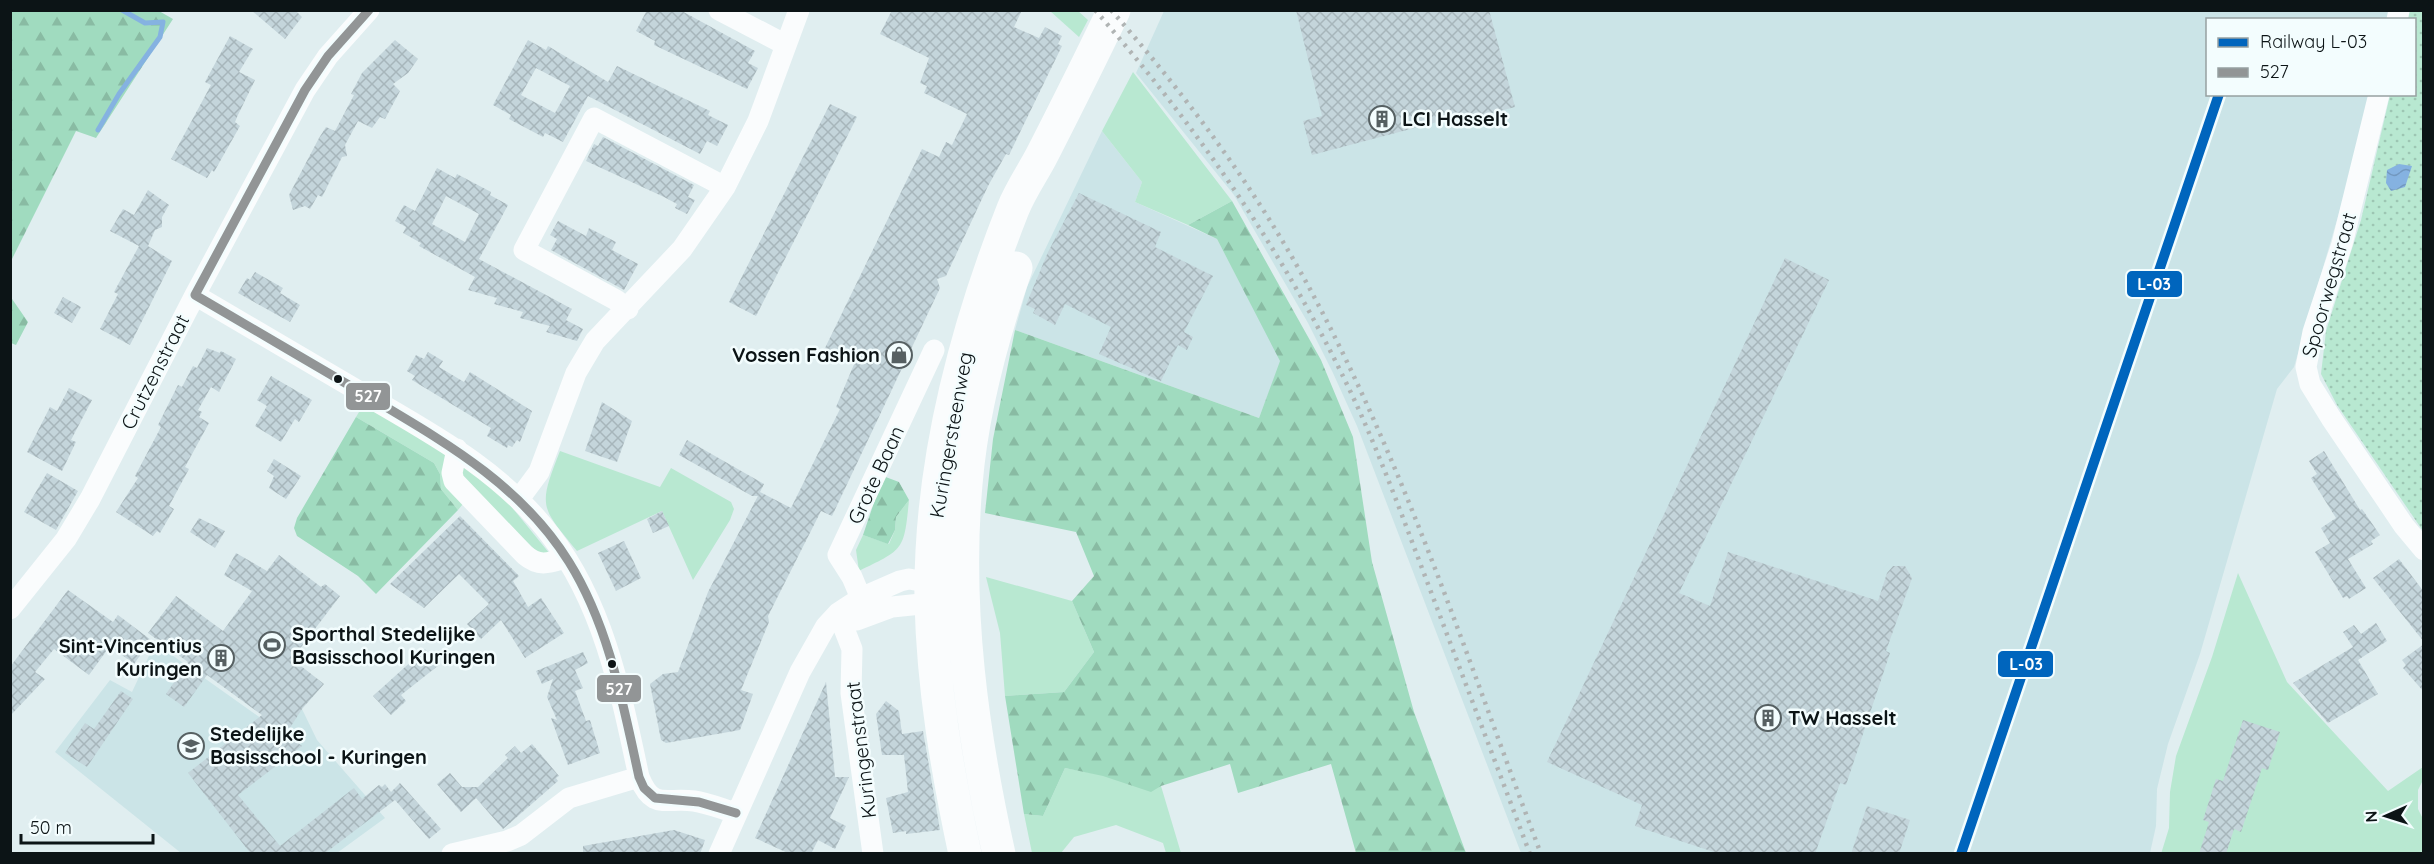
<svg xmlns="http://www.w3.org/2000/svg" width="2434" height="864" font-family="Quicksand,sans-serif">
  <defs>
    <pattern id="forest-firs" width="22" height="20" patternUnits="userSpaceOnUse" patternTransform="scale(1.5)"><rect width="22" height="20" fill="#a0dbbf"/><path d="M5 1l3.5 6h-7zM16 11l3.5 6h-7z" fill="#89bba3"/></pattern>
    <pattern id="park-dots" width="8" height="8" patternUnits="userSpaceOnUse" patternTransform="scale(1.5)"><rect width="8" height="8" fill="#b8e8d1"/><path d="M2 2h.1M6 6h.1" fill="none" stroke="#9dc6b3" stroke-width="1.8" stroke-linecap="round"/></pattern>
    <pattern id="water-waves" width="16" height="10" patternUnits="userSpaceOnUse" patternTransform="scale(1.5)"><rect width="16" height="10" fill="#85b2e1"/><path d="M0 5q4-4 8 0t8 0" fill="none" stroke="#7298c0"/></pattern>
    <pattern id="building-cross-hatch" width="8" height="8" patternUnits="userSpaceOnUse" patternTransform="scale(1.5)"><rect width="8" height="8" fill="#c4d5db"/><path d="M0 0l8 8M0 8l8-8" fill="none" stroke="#a7b6bb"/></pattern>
  </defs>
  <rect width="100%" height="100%" fill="#e0eef0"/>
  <!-- built -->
  <path fill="#cbe4e7" d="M1164 11H2389L2386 19 2208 20V94L2369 95 2353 165 2294 367 2277 389 2200 654 2168 744 2157 789 2156 826 2150 853H1521L1357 426 1333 373 1308 323 1234 195 1136 73Z
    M1102 131 1142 182 1135 202 1217 239 1281 361 1259 418 1015 330 1027 287Z
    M155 643 276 729 302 709 317 740 385 818 337 853H181L55 752 110 680 132 692Z"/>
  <!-- grass -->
  <path fill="#b8e8d1" d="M1050 11H1078L1088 20 1079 37Z
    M1133 72 1232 201 1188 225 1135 202 1142 182 1102 131Z
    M367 406 444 450 467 499 458 510 441 489 440 474 434 463 356 417 362 407Z
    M560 451 660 487 671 468 731 502 734 509 730 520 693 580 662 511 577 551C540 506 538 507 560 451Z
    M461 464 506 500 550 554 544 558 460 481Z
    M909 500C904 551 904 549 859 571L856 550 863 535 889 544 895 530 896 517Z
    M2238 573 2287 682 2388 791 2423 767V780L2418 790V809L2423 819V853L2161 854 2169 828 2170 792 2176 756 2212 657Z
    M986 577 1072 601 1094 652 1064 692 1005 696 1000 633Z
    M1065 768 1161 786 1181 853H1166L1163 843 1116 825 1074 837 1061 853H1032L1024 814 1043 816Z"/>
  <!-- forest -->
  <path fill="url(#forest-firs)" d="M11 10 159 11 173 19 96 138 76 131 11 261Z
    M1232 201 1321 360 1353 437 1372 562 1414 712 1466 853H1356L1331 764 1238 793 1230 764 1161 786 1151 792 1103 776 1065 768 1043 816 1024 814 1005 696 1064 692 1094 652 1072 601 1094 576 1076 532 985 513 993 439 1015 330 1259 418 1280 361 1217 239 1188 225Z
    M10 296 28 322 16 345 11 343Z
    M356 417 434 463 440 474 441 489 458 510 376 594 358 576 297 536 294 528 297 518Z
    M883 476 899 482 909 500 896 517 895 530 888 544 863 535Z"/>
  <!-- park -->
  <path fill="url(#park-dots)" d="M2410 11H2423V531L2337 405 2321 374 2326 331 2361 220 2390 95 2414 94V20L2408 19Z"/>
  <!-- water -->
  <path fill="url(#water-waves)" d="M2399 164 2412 166 2405 187 2391 191 2386 183 2387 170Z"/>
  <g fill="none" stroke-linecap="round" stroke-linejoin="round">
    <!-- stream -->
    <path stroke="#85b2e1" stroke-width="5" d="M98 130 119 94 160 37 163 22 145 23 122 10"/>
  </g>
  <!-- building -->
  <path fill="url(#building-cross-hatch)" fill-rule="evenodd" d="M251 10H295L302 17 285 39Z
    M647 10H680L755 51 748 63 758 68 747 89 654 45 655 41 636 31Z
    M892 10H1022L1014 27 1039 38 1045 27 1062 36 1058 44 1062 46 1009 155 1006 154 988 186 946 276 937 279 940 288 832 516 821 511 768 616 769 622 741 690 753 694 740 730 666 743 661 740 650 684 663 674 678 672 708 592 760 492 791 508 840 409 836 407 855 362 825 348 922 149 939 157 946 142 952 145 967 114 924 93 927 86 920 83 929 58 880 34Z
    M1296 10H1489L1515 107 1462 121 1460 116 1312 155 1303 121 1322 116Z
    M230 36 253 49 239 72 255 80 237 117 235 122 240 126 214 172 212 170 207 178 171 159 211 85 205 82Z
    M395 40 418 59 408 73 393 84 400 91 385 119 380 117 372 128 358 121 345 145 347 156 342 157 322 197 318 195 310 209 305 206 293 210 289 195 319 138 326 127 335 131 354 95 351 94 362 73Z
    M528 40 546 50 548 46 608 82 617 66 710 111 708 115 728 125 717 146 707 141 700 154 588 96 563 142 545 133 543 137 509 119 511 115 493 105ZM536 68 570 86 555 113 521 95Z
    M830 104 857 117 756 316 729 302Z
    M603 137 694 185 688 197 695 200 687 214 675 208 677 204 664 197 586 161 594 144 598 146Z
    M437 168 455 178 457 174 491 192 490 195 508 205 479 259 572 309 566 320 583 329 577 341 546 332 550 326 520 318 523 312 494 304 497 298 468 290 475 277 419 246 421 243 403 233 406 227 395 221 404 205 415 211ZM446 196 479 214 465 242 432 224Z
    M148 190 169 205 162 217V227L155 230 148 246 172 261 130 345 100 329 118 294 114 292 139 246 110 231 123 209 134 215Z
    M1079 193 1161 232 1155 247 1213 276 1184 332 1193 337 1187 350 1178 345 1161 381 1099 354 1111 327 1065 304 1055 325 1033 313 1035 309 1026 305 1048 252Z
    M558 221 586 236 589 228 616 242 612 250 638 264 624 290 551 250 557 239 550 235Z
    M1785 258 1829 280 1679 593 1710 606 1728 552 1878 601 1887 573 1893 566H1905L1912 578 1886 651 1890 653 1846 785 1840 783 1815 854H1720L1635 826 1642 805 1547 762Z
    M255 272 283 288 280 293 300 305 290 322 238 293 247 278 250 280Z
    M63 297 81 307 72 323 54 313Z
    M207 348 220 353 221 351 236 359 219 392 211 387 198 410 202 412 199 417 209 423 185 467 189 469 169 506 174 509 160 533 157 531 153 536 116 512 138 478 135 476 161 427 158 425 178 385 182 387 193 366 197 368Z
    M428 352 443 361 439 367 464 382 470 372 532 411 520 442 517 440 512 447 508 445 507 448 487 436 491 428 412 380 415 376 407 371 416 355 424 359Z
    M271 376 312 400 299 422 295 419 281 442 255 426 267 406 257 400Z
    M69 388 92 400 71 440 76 442 62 471 27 452 50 407 57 411Z
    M602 402 632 421 617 462 585 451Z
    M687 440 764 484 758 496H752L679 455Z
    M2324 451 2360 510 2362 509 2380 535 2371 541 2373 544 2348 559 2366 588 2349 599 2347 596 2343 598 2315 552 2330 543 2321 528 2336 518 2311 478 2317 474 2309 461Z
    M274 459 301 476 286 499 269 488 274 476 267 471Z
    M47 473 78 491 56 530 24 512Z
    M662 511 669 526 653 533 647 519Z
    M460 516 519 576 513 581 528 607 541 598 564 633 525 658 501 620 481 639 467 624 489 604 459 574 424 608 390 584Z
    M199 518 225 531 215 548 190 532Z
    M624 541 641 578 616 591 598 553Z
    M236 553 267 571 279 555 321 587 325 584 340 596 292 659 324 684 302 709 286 734 302 746 238 795 280 846 354 788 362 799 379 785 382 787 385 784 391 792 400 783 441 829 429 839 395 800 324 854H251L188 773 262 715 207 675 184 707 166 694 188 662 148 633 176 596 223 631 252 591 224 575Z
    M2399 559 2424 592V642L2373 578Z
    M68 590 113 622 118 615 151 640 134 664 110 646 89 675 54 649 35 672 45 679 10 716V667Z
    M2376 623 2387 641 2358 660 2378 694 2328 723 2293 683 2353 647 2343 632 2354 625 2361 634Z
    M2424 644V692L2403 668 2406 665 2402 660Z
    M425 649 439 665 401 695 406 701 391 715 373 696Z
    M583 652 588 663 575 670 583 688 575 691 586 721 590 720 600 753 568 765 551 718 557 720 547 697 553 679 542 684 536 671Z
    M826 682 835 777H849L830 818 846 826 835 849 818 840 811 854H790L755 838Z
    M121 691 133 699 87 767 65 753 85 723 94 729Z
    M886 701 899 711 902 734 923 731 940 830 906 834V831L893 833 886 798 908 792 904 755H882L876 714Z
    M2243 720 2280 732 2268 770 2262 768 2241 832 2234 829 2226 854H2199L2209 822 2203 820 2216 779 2223 781Z
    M532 744 559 776 556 778 558 781 503 829 476 798 461 812 437 784 450 773 462 787H478L508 758 505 755 515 746 521 753Z
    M1867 806 1910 820 1899 854H1851Z
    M674 830 705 840 700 854H583V846Z"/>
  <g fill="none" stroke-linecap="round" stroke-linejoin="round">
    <!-- street -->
    <path stroke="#fafcfd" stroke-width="21" d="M719 10 786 45
      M2397 20 2399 10
      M2379 94 2342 244 2313 332 2306 367 2310 384 2331 418 2404 526 2424 550
      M195 295C252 329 310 362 367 396 434 435 503 472 551 536 604 605 621 693 639 777 653 811 665 797 694 801 708 803 722 809 736 813
      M628 309 616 300 524 250 594 118 725 187
      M457 449 452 473 454 481 525 555C539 567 549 563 565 558
      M519 499 539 472 576 373 595 341 682 249 725 187 758 121 799 10
      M10 609 66 539 90 499 195 295 305 90 328 56 369 10
      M838 613 852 649 851 693 873 854
      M868 615 852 577 838 555 934 350
      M857 620 892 607 931 603 942 598
      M452 854 507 841 521 835 569 798 639 777
      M719 854 800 672 826 626 838 613 861 598 900 581 909 579 943 585"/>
    <!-- primary -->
    <path stroke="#fafcfd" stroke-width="33" d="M965 854C947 770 933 687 931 602 929 467 964 333 1013 209 1021 189 1034 171 1043 153 1067 106 1091 58 1114 10
      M999 854C972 733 955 608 966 484 972 411 992 337 1016 268"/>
    <!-- rail -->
    <path stroke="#b0b4b4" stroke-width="4.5" stroke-dasharray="3 6" stroke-linecap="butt" d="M1095 10C1198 128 1286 255 1353 397 1381 457 1404 521 1428 584 1462 674 1496 764 1530 854
      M1111 10C1191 101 1264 200 1320 308 1410 480 1472 672 1541 854"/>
    <defs>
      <path id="bus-1" d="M195 295C251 328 308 361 364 394 441 440 520 483 569 562 609 626 623 704 639 777L644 788 655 798 699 802 736 813
        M195 295 305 90 328 56 369 10"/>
    </defs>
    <!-- bus-1 casing -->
    <use href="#bus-1" stroke="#f3fdfe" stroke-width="14"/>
    <!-- bus-1 -->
    <use href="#bus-1" stroke="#929596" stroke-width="9"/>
    <defs>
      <path id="rail-1" d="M1961 854 2219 94"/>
    </defs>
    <!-- rail-1 casing -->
    <use href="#rail-1" stroke="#f3fdfe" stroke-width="15"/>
    <!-- rail-1 -->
    <use href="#rail-1" stroke="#0065bd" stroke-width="10"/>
  </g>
  <!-- icons -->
  <defs>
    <symbol id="building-ring" viewBox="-11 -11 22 22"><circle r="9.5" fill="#f3fdfe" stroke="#566062" stroke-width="1.5"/><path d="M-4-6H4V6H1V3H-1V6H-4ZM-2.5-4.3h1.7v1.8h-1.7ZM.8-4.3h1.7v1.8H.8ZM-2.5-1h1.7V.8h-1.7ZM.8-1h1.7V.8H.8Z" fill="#566062"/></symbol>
    <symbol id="shop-ring" viewBox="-11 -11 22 22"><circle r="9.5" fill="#f3fdfe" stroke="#566062" stroke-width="1.5"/><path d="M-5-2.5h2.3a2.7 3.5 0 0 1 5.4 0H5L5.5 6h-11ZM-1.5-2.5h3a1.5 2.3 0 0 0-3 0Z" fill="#566062"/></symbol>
    <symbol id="stadium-ring" viewBox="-11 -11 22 22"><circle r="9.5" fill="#f3fdfe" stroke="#566062" stroke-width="1.5"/><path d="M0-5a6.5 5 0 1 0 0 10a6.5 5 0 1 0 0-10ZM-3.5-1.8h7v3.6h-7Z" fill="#566062"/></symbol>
    <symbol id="school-ring" viewBox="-11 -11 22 22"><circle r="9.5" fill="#f3fdfe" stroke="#566062" stroke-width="1.5"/><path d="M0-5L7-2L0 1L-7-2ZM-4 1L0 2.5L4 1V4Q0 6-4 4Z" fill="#566062"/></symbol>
  </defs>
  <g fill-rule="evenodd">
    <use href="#building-ring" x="1367" y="104" width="30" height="30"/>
    <use href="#shop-ring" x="884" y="340" width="30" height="30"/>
    <use href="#stadium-ring" x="257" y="630" width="30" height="30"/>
    <use href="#building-ring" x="206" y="643" width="30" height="30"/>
    <use href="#building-ring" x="1753" y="703" width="30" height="30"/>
    <use href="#school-ring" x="176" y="731" width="30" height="30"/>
  </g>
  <!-- markers -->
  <g fill="#0c1416" stroke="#f3fdfe" stroke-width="2">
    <circle cx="338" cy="379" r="5"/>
    <circle cx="612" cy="664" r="5"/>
  </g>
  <g text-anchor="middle" stroke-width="5" stroke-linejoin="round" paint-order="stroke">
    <!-- poi labels -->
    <g font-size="20" font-weight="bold" fill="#0c1416" stroke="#f3fdfe" text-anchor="start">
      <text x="1402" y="126">LCI Hasselt</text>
      <text x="880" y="362" text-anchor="end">Vossen Fashion</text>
      <text x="292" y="641">Sporthal Stedelijke<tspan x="292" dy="23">Basisschool Kuringen</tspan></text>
      <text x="202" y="653" text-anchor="end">Sint-Vincentius<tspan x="202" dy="23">Kuringen</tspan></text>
      <text x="1788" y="725">TW Hasselt</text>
      <text x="210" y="741">Stedelijke<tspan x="210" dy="23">Basisschool - Kuringen</tspan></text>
    </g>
    <!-- street labels -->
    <g font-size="20" fill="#0c1416" stroke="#f3fdfe">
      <text transform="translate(2329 285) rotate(-74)" y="7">Spoorwegstraat</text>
      <text transform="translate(155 372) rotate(-63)" y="7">Crutzenstraat</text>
      <text transform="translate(951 435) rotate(-80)" y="7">Kuringersteenweg</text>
      <text transform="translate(876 475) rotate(-65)" y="7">Grote Baan</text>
      <text transform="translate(861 750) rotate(-97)" y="7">Kuringenstraat</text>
    </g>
  </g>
  <g stroke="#f3fdfe" stroke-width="2">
    <rect x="2126" y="270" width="57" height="28" rx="6" fill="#0065bd"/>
    <rect x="345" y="382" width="46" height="29" rx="6" fill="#929596"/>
    <rect x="1997" y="650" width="57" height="28" rx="6" fill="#0065bd"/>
    <rect x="596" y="674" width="46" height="29" rx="6" fill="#929596"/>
  </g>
  <g font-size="16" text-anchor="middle" font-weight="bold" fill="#fff">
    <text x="2154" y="290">L-03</text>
    <text x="368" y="402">527</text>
    <text x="2026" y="670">L-03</text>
    <text x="619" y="695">527</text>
  </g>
  <!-- border -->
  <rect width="2434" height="864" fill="none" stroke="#0c1416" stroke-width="24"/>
  <!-- legend -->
  <rect x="2206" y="18" width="210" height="78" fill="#f3fdfe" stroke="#97a0a1" stroke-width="1.5"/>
  <rect x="2218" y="38" width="30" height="9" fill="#0065bd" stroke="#97a0a1" stroke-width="1.5"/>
  <text x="2260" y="48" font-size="18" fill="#0c1416">Railway L-03</text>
  <rect x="2218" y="68" width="30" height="9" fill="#929596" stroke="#97a0a1" stroke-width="1.5"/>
  <text x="2260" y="78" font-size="18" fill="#0c1416">527</text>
  <!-- north arrow -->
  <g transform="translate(2386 816) rotate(267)" stroke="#f3fdfe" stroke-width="4.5" paint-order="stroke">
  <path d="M0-4.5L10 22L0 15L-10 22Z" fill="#0c1416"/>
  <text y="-9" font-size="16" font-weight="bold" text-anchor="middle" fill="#0c1416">N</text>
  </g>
  <!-- scale -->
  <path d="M21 834v9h132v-9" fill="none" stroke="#0c1416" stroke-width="3"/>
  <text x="30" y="834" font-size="18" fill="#0c1416" stroke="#f3fdfe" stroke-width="4.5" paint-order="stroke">50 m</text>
</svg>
